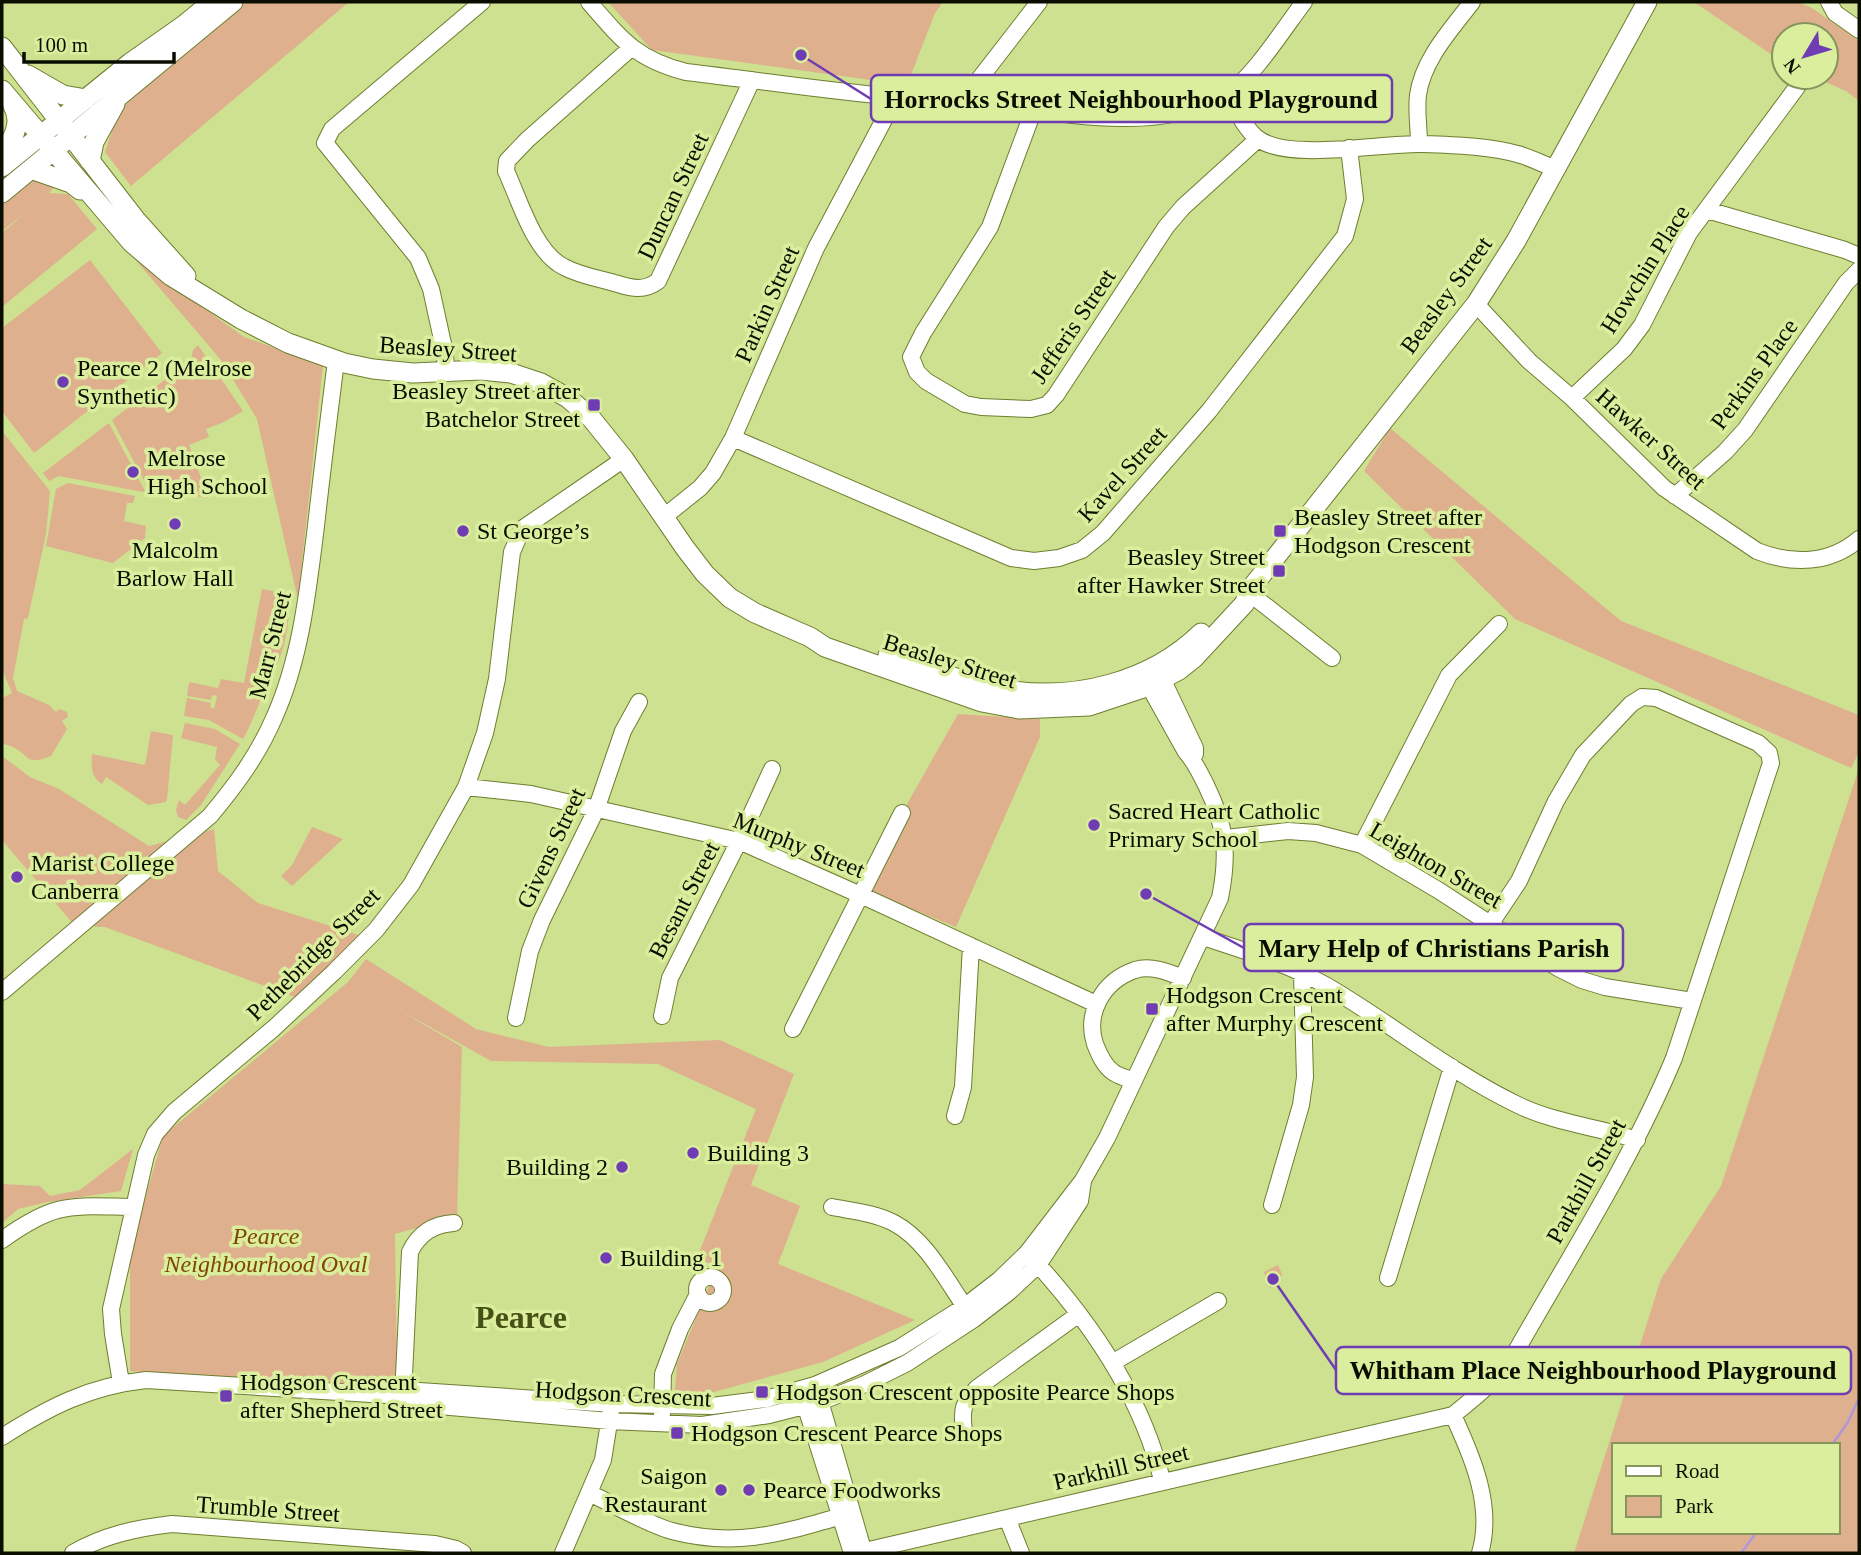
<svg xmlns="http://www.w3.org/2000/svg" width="1861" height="1555" font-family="'Times New Roman',serif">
  <rect width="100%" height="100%" fill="#cde190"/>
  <!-- green -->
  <path fill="#deb08d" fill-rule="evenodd" d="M245 2H349L131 186 105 152 119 110Z
    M608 2H943L935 13 907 85 652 50Z
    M1694 2H1798L1812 8 1859 41V101L1846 91 1814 77H1826V35H1784V63Z
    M2 117V133L55 186 49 193 68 194 97 229 2 307V233L25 213 2 231Z
    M134 258 244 337 323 365 298 600 257 419 221 360Z
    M90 260 162 353 34 453 2 411V328Z
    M198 345 243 411 224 422 206 429 209 437 189 445 208 497 207 498 148 488 112 420 191 360 193 350Z
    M109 423 145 491 143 492 59 476 49 481 43 473Z
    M1390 428 1621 621 1859 715V752L1851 768 1515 619 1364 471Z
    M2 431 50 491 46 534 28 618 24 619 13 678 17 691 49 705 56 712 59 709 67 712 68 717 62 721 67 729 51 756C25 766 31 756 13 747 9 745 5 745 2 743V698L12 693 2 669V558L4 557 2 552Z
    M68 483 135 496 133 503H127L124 521 146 526 145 538 113 563 46 546 56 489Z
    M262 589 287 594 289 596C290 617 287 639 279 660 277 667 272 672 269 679 260 699 254 720 243 739L209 720 184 716 187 698 211 703 210 707 214 709 217 696 212 695 211 700 187 696 189 682 218 688 221 679 244 683Z
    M958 714 1040 719V737L956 927 870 892 902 813Z
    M185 723 215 729 240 744 201 805 186 820 178 817 176 810 179 800 185 805 220 765 215 759 217 747 181 738Z
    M151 731 173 735 167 799 166 802 148 805 106 777 102 784C91 777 91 766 92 754L145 765Z
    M2 756 30 777 59 789 149 846 214 829 218 871 258 903 362 936 300 999 105 927 75 926 2 840Z
    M1859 768V1553H1574L1661 1279 1721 1186ZM1614 1445H1838V1532H1614Z
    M312 827 343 839 292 886 281 876 292 865Z
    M366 959 476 1029 549 1047 720 1040 794 1074 751 1185 800 1206 778 1264 915 1320 823 1362 674 1403 677 1364 717 1267 697 1258 756 1109 658 1064 491 1061 396 1008 462 1047 457 1217 395 1234 397 1388 130 1371V1251L163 1136 348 982Z
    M133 1149 121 1191 48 1202 18 1209 2 1223V1184L40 1186 50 1196 80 1190Z
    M1278 1265 1282 1274 1280 1284 1270 1288 1264 1272Z"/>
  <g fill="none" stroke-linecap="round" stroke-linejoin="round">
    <!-- stream -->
    <path stroke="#af97dc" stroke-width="2.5" d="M1832 1445 1848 1422 1859 1398
      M1741 1553 1757 1532"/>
    <defs>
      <path id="minor" d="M589 2C622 40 636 59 686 72 756 80 826 91 897 97 920 99 943 98 966 101 1045 109 1153 138 1226 95 1253 78 1284 28 1304 2
        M1829 2 1835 13 1859 30
        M631 48 527 140 507 161 506 171C520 201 534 252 564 267 579 275 596 278 611 282 629 287 642 293 658 281L752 80
        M1227 94C1236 108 1244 128 1257 138 1287 162 1381 143 1421 144 1453 145 1490 146 1521 155 1533 159 1545 165 1556 169
        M963 100 1039 2
        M1034 109 990 227 923 333 911 357 917 372 926 381 965 404 981 407 1031 409 1047 405 1056 395 1166 227 1183 207 1258 139
        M1419 144C1419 128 1416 111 1418 95 1423 59 1451 30 1472 2
        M1707 210 1845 250 1859 256
        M1476 304 1529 361 1572 398 1664 488 1757 551C1792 565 1830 564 1859 539
        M446 373 445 353 431 289 418 258 325 143 332 129 482 2
        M1572 398 1624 349 1642 325 1689 233 1797 87
        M733 438 1011 558 1034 561 1059 558 1082 550 1103 533 1209 411 1345 236 1355 199 1349 148
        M1675 496 1725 452 1745 430 1846 283 1859 270
        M665 516 700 488 713 473 733 438 816 248 896 97
        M1248 592 1332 658
        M1158 670 1195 748V754
        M466 787 531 794 739 841 865 897 1096 1004
        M1226 838 1288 831 1316 833 1362 845 1438 890 1558 968 1582 980 1605 987 1692 1001
        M1362 845 1449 675 1499 624
        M1203 937C1245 951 1289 964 1327 986 1392 1024 1451 1073 1518 1105 1555 1123 1598 1127 1637 1140
        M2 992 210 816C236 785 258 755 274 718 301 658 308 590 316 526 322 471 329 416 336 361
        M662 1016 670 978 739 841 772 769
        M516 1018 530 951 542 920 596 810 623 731 639 702
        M793 1029 902 813
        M1133 1081C1127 1078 1118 1076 1113 1072 1104 1066 1099 1054 1095 1044 1085 1013 1103 981 1135 970 1151 965 1168 972 1183 978
        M955 1116 963 1087 971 946
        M1272 1205 1301 1105 1305 1077 1302 974
        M832 1207C853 1211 875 1213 894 1223 928 1241 948 1284 970 1314
        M2 1240C56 1201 70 1206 134 1207
        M1032 1258C1090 1321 1142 1397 1162 1480
        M697 1290a13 13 0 1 1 26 0a13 13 0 1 1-26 0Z
        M1388 1278 1452 1067
        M1112 1363 1218 1301
        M121 1383 113 1334 111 1309 146 1155 155 1134 174 1112 274 1028 334 972 376 930 411 885 466 787 485 733 497 679 512 552 522 529 624 459
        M818 1394 864 1553
        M403 1396 416 1404 609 1421 702 1425 769 1415 820 1402 865 1384 907 1363 974 1319 1009 1292 1038 1265 1048 1250 1080 1201 1083 1181
        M403 1396 410 1252C419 1233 434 1224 454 1223
        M803 1398 852 1553
        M662 1414 663 1374 680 1329 698 1294
        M1453 1415C1472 1456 1494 1506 1480 1553
        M964 1431C961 1409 963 1404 977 1388L1079 1314
        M2 1437C49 1407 90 1386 146 1380L403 1396 419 1391 612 1404 712 1406 766 1399 815 1385 899 1348 964 1307 999 1280 1027 1253 1083 1180 1107 1138 1220 898C1229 853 1226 826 1206 785 1200 773 1195 762 1186 752L1144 677
        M589 1493C613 1504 649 1525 672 1531 740 1549 788 1531 852 1513
        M1007 1518 1021 1553
        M73 1553C104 1535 137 1528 172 1524L435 1544 456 1549 463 1553
        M563 1553 603 1460 611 1410
        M856 1553 1453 1415C1477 1396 1498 1379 1515 1353 1570 1256 1631 1161 1674 1058L1771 763 1769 753 1758 743 1656 698 1642 697 1631 704 1583 755 1556 801 1519 881 1491 923"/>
      <path id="major" d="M2 47 136 220 186 276
        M28 75 63 95 86 99
        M2 90 132 243 171 276 241 319 288 343 344 363 373 369 413 373 481 370 511 373 541 383 568 398 591 418 624 459 685 548 705 574 730 598 755 613 810 637 825 647 982 702 1019 709 1089 706 1149 686 1179 670 1194 658 1245 603 1248 592 1476 304 1516 241 1647 2
        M2 159C10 142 24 124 13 106
        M90 161 94 142 115 104
        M2 167 130 63 184 25 212 2
        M31 169 71 183 80 190
        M2 193 233 2
        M888 655C926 668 967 684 1007 690 1075 701 1151 682 1201 633"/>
    </defs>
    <!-- minor casing -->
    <use href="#minor" stroke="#6e7e2f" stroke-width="18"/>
    <!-- major casing -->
    <use href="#major" stroke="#6e7e2f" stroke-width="21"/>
    <!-- minor -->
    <use href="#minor" stroke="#fff" stroke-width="16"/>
    <!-- major -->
    <use href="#major" stroke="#fff" stroke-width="19"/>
  </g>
  <!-- markers -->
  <g fill="#703cb3" stroke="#daee9d" stroke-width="2.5">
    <circle cx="63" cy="382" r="7"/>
    <rect x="587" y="398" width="14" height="14" rx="3.5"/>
    <circle cx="133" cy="472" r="7"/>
    <circle cx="175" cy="524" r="7"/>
    <circle cx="463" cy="531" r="7"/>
    <rect x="1273" y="524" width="14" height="14" rx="3.5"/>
    <rect x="1272" y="564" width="14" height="14" rx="3.5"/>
    <circle cx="1094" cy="825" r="7"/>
    <circle cx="17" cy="877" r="7"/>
    <rect x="1145" y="1002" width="14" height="14" rx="3.5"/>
    <circle cx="693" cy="1153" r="7"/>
    <circle cx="622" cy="1167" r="7"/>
    <circle cx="606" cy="1258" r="7"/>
    <rect x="755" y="1385" width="14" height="14" rx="3.5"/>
    <rect x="219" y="1389" width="14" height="14" rx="3.5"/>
    <rect x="670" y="1426" width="14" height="14" rx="3.5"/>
    <circle cx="721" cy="1490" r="7"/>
    <circle cx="749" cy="1490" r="7"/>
  </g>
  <g text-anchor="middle" stroke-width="7" stroke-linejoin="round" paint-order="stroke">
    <!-- street labels -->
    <g font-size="24" fill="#0a0e00" stroke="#daee9d">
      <text transform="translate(673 196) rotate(-65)" y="8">Duncan Street</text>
      <text transform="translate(1645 269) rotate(-58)" y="8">Howchin Place</text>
      <text transform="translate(1446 295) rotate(-54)" y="8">Beasley Street</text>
      <text transform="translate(767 304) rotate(-66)" y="8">Parkin Street</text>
      <text transform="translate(1073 326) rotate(-56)" y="8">Jefferis Street</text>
      <text transform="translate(448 349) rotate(4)" y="8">Beasley Street</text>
      <text transform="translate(1754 374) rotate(-54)" y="8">Perkins Place</text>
      <text transform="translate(1651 439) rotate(42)" y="8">Hawker Street</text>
      <text transform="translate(1122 474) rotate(-48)" y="8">Kavel Street</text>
      <text transform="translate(270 645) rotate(-76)" y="8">Marr Street</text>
      <text transform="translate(950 661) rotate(17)" y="8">Beasley Street</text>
      <text transform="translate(799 845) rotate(22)" y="8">Murphy Street</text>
      <text transform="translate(551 848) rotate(-65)" y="8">Givens Street</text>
      <text transform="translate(1436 865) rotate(30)" y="8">Leighton Street</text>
      <text transform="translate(684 900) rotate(-63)" y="8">Besant Street</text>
      <text transform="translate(313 954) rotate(-45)" y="8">Pethebridge Street</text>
      <text transform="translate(1586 1181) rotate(-61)" y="8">Parkhill Street</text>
      <text transform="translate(623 1394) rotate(3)" y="8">Hodgson Crescent</text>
      <text transform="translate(1121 1467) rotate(-13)" y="8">Parkhill Street</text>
      <text transform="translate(268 1509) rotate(4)" y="8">Trumble Street</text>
    </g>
    <!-- poi labels -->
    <g font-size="24" fill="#0a0e00" stroke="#daee9d" text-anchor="start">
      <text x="77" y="376">Pearce 2 (Melrose<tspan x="77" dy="28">Synthetic)</tspan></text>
      <text x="580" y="399" text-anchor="end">Beasley Street after<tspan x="580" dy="28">Batchelor Street</tspan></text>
      <text x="147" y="466">Melrose<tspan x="147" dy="28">High School</tspan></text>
      <text x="1294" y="525">Beasley Street after<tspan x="1294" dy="28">Hodgson Crescent</tspan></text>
      <text x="477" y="539">St George’s</text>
      <text x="175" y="558" text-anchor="middle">Malcolm<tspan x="175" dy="28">Barlow Hall</tspan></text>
      <text x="1265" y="565" text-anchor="end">Beasley Street<tspan x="1265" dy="28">after Hawker Street</tspan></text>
      <text x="1108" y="819">Sacred Heart Catholic<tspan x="1108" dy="28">Primary School</tspan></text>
      <text x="31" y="871">Marist College<tspan x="31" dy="28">Canberra</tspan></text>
      <text x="1166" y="1003">Hodgson Crescent<tspan x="1166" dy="28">after Murphy Crescent</tspan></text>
      <text x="707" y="1161">Building 3</text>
      <text x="608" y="1175" text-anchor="end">Building 2</text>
      <text x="620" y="1266">Building 1</text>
      <text x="240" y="1390">Hodgson Crescent<tspan x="240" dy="28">after Shepherd Street</tspan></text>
      <text x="776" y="1400">Hodgson Crescent opposite Pearce Shops</text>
      <text x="691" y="1441">Hodgson Crescent Pearce Shops</text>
      <text x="707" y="1484" text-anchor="end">Saigon<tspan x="707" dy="28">Restaurant</tspan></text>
      <text x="763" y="1498">Pearce Foodworks</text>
    </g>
    <!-- park labels -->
    <g font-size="24" font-style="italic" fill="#7f4501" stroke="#daee9d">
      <text x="266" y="1244">Pearce<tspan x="266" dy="28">Neighbourhood Oval</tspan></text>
    </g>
    <!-- district labels -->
    <g font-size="32" font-weight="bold" fill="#465215" stroke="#daee9d">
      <text x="521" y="1328">Pearce</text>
    </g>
  </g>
  <!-- callouts -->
  <path fill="none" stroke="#703cb3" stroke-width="2.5" d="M801 55L871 99M1146 894L1244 948M1273 1279L1336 1370"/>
  <g fill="#703cb3" stroke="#daee9d" stroke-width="2.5">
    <circle cx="801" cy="55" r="7"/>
    <circle cx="1146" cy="894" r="7"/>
    <circle cx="1273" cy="1279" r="7"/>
  </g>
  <g fill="#daee9d" stroke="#703cb3" stroke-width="2.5">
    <rect x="871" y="75" width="521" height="47" rx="7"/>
    <rect x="1244" y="924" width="379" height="47" rx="7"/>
    <rect x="1336" y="1347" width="515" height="47" rx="7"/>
  </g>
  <g font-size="26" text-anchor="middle" font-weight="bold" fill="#0a0e00">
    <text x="1131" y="108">Horrocks Street Neighbourhood Playground</text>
    <text x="1434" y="957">Mary Help of Christians Parish</text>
    <text x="1593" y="1379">Whitham Place Neighbourhood Playground</text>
  </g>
  <!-- border -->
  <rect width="1861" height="1555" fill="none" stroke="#0a0e00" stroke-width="7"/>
  <!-- legend -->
  <rect x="1612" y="1443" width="228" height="91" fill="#daee9d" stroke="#87945e" stroke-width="2"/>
  <rect x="1626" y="1466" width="35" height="10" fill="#ffffff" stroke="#87945e" stroke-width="2"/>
  <text x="1675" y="1478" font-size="21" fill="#0a0e00">Road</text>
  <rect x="1626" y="1496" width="35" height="21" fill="#deb08d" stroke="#87945e" stroke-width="2"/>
  <text x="1675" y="1513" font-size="21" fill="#0a0e00">Park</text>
  <!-- north arrow -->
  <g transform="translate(1805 56) rotate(232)"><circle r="33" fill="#daee9d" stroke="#87945e" stroke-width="2"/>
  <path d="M0-5L12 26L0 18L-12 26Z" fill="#703cb3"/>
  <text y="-10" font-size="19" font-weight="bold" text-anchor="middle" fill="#0a0e00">N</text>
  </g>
  <!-- scale -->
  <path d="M24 52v10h150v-10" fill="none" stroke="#0a0e00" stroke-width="3.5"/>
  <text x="35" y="52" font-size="21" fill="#0a0e00" stroke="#daee9d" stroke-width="5" paint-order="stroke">100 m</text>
</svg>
